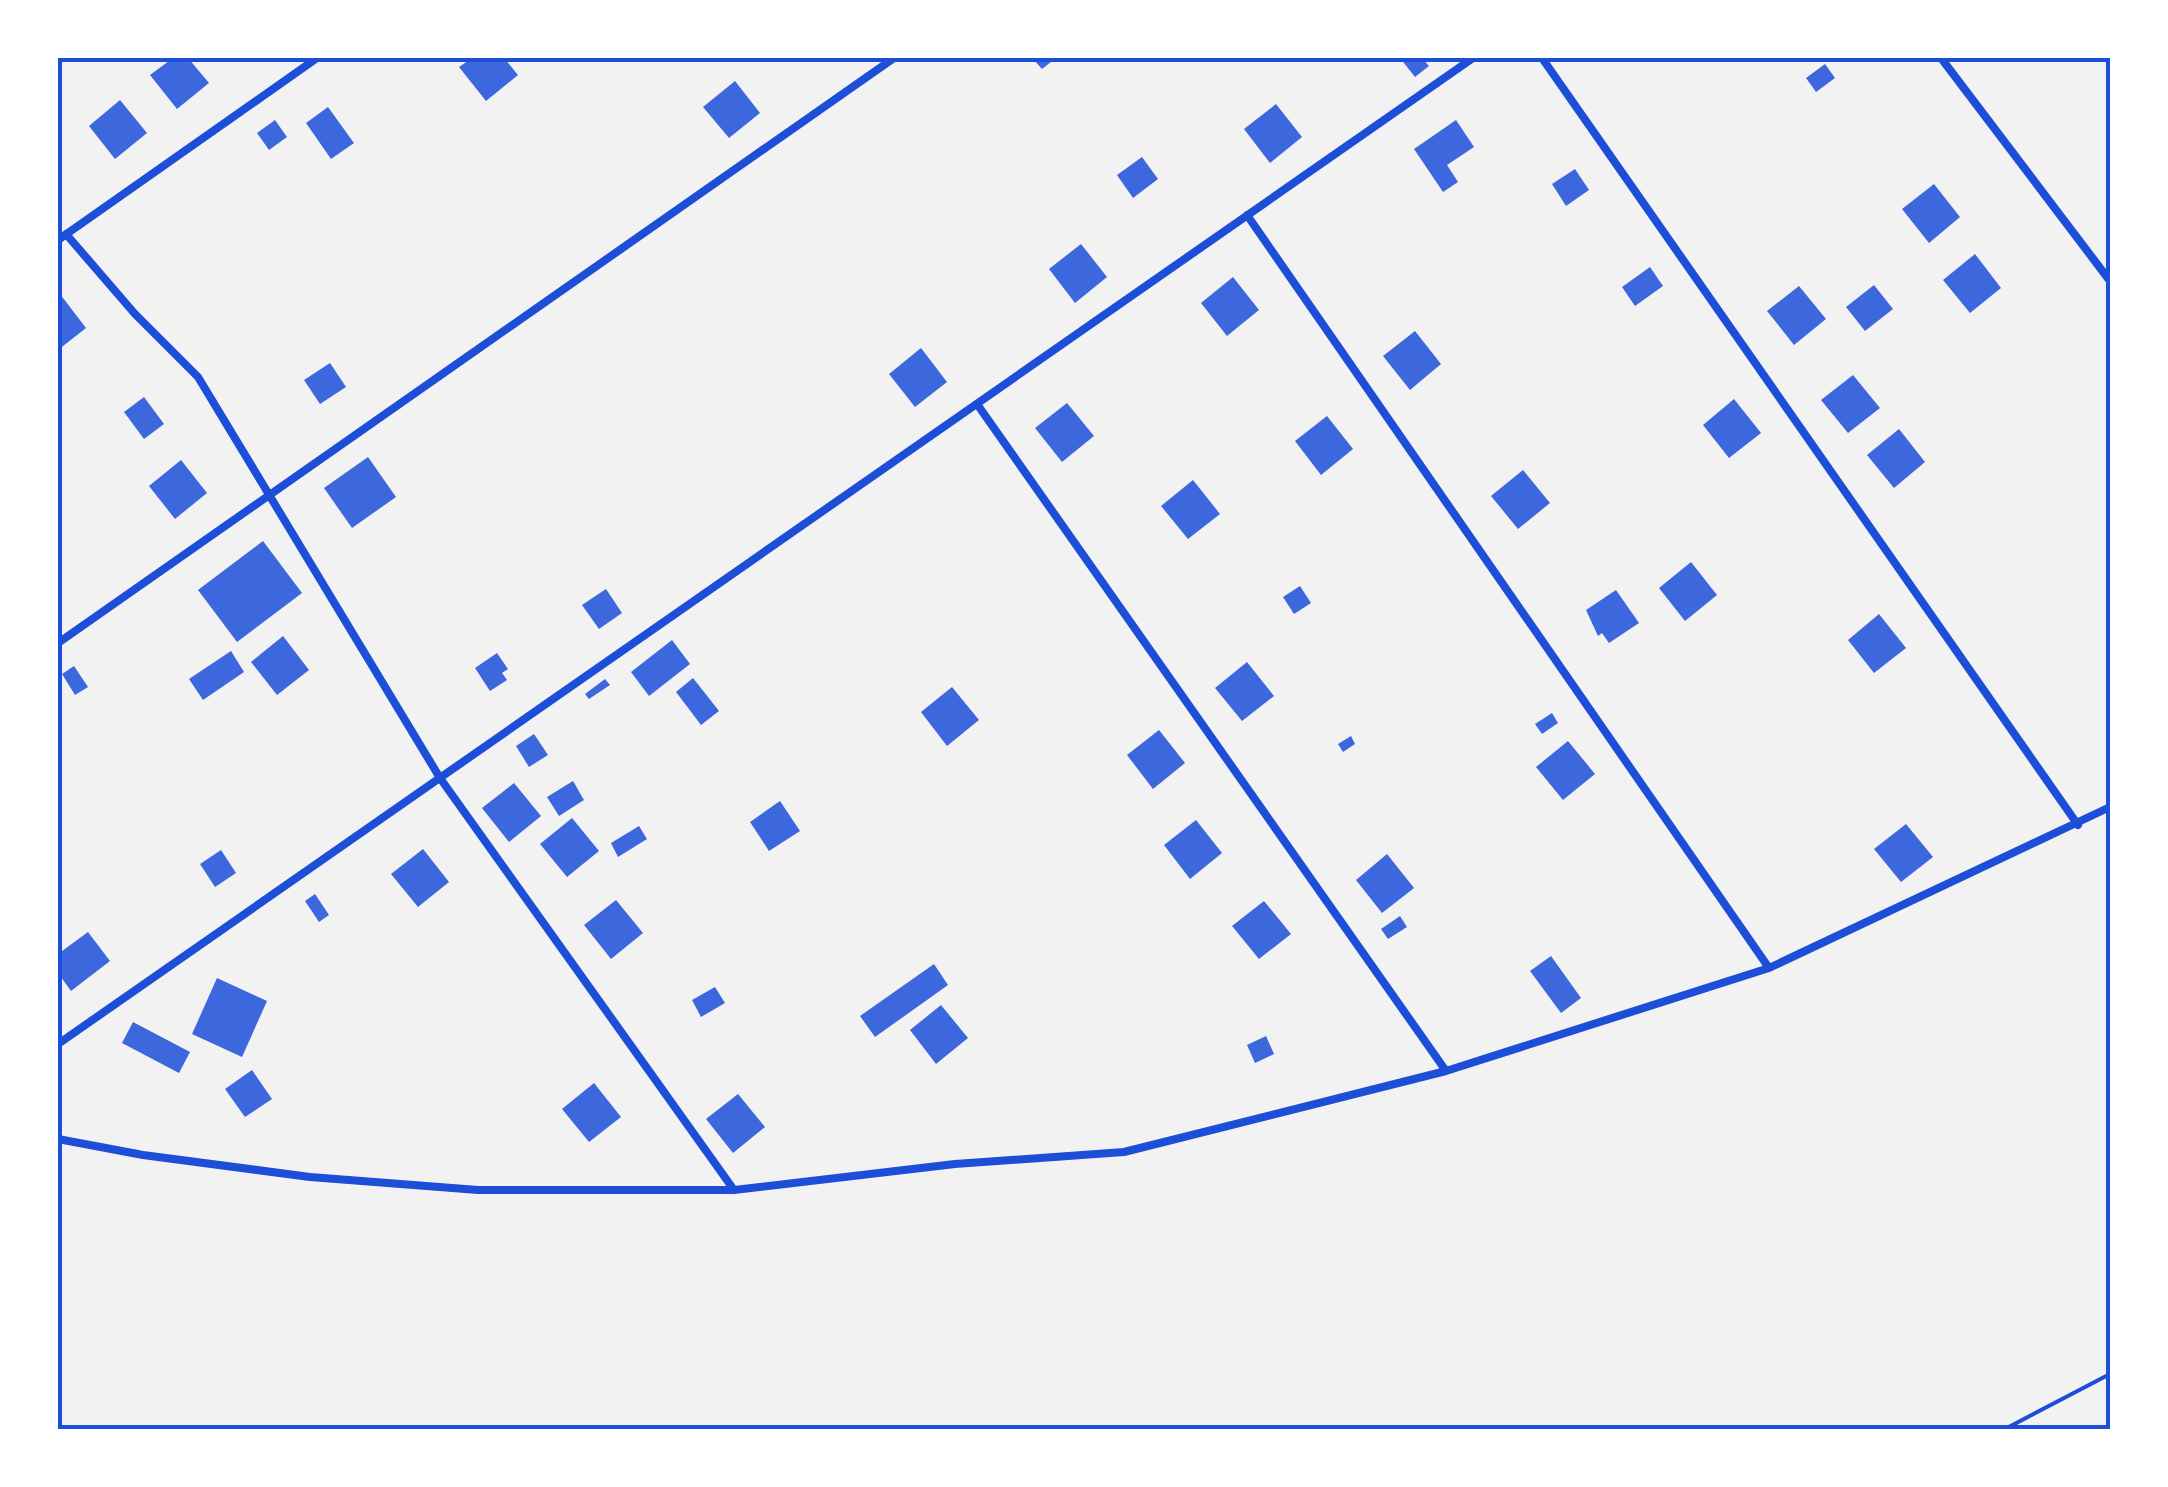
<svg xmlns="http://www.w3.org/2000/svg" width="2168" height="1487" font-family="Manrope,sans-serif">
  <rect width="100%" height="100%" fill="#f2f2f2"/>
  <!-- building -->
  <path fill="#3d67dc" d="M173 58H188L209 83 177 109 150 75Z
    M472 58H504L518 75 486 101 459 67Z
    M1032 58H1056L1042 69Z
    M1400 58H1422L1429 66 1415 77Z
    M1825 64 1835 78 1816 92 1806 78Z
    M735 81 760 113 729 138 703 107Z
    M120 100 147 133 115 159 89 126Z
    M1276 104 1302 137 1270 163 1244 129Z
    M328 107 354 143 331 159 306 123Z
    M275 120 287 137 269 150 257 133Z
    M1456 120 1474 147 1447 165 1458 182 1443 192 1414 149Z
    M1142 157 1158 179 1133 198 1117 175Z
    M1575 169 1589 190 1566 206 1552 184Z
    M1934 184 1960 217 1929 243 1902 209Z
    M1081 244 1107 277 1075 303 1049 269Z
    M1975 254 2001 288 1970 313 1943 280Z
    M1650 267 1663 286 1635 306 1622 287Z
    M1233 277 1259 310 1227 336 1201 303Z
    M1874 285 1893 309 1865 331 1846 307Z
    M1799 286 1826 319 1794 345 1767 311Z
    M60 294 86 328 58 350V296Z
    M1415 331 1441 364 1410 390 1383 356Z
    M921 348 947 382 915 407 889 374Z
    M330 363 346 387 320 404 304 380Z
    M1853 375 1880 408 1848 433 1821 400Z
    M144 397 164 424 144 439 124 412Z
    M1734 399 1761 433 1729 458 1703 425Z
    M1067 403 1094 436 1062 462 1035 428Z
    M1327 416 1353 449 1321 475 1295 441Z
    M1899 429 1925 462 1894 488 1867 455Z
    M368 457 396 497 352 528 324 488Z
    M181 460 207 493 175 519 149 486Z
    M1523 470 1550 503 1518 529 1491 496Z
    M1193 480 1220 514 1188 539 1161 506Z
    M263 541 302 593 237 642 198 590Z
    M1691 562 1717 595 1685 621 1659 588Z
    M1300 586 1311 603 1294 614 1283 597Z
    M606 589 622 613 599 629 582 605Z
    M1616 590 1639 623 1609 643 1602 633 1598 636 1586 610Z
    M1879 614 1906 648 1874 673 1848 640Z
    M283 636 309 670 277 695 251 662Z
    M672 640 690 664 649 696 631 672Z
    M231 651 244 672 203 700 189 679Z
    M497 653 508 669 502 673 507 680 490 691 475 668Z
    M1247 662 1274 696 1242 721 1215 688Z
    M74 666 88 687 75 695 62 674Z
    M693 678 719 711 701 725 676 692Z
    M605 679 610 685 589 699 585 694Z
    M952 687 979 720 947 746 921 712Z
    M1552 713 1558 723 1542 734 1535 724Z
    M1159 730 1185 763 1153 789 1127 755Z
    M534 734 548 755 529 767 516 746Z
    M1351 736 1355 744 1343 752 1338 744Z
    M1568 741 1595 774 1563 800 1536 767Z
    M573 781 584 800 559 816 547 797Z
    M514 783 541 816 509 842 482 808Z
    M780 801 800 831 769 851 750 822Z
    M572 818 599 851 567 877 540 844Z
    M1196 820 1222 853 1190 879 1164 845Z
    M1906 824 1933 857 1901 882 1874 849Z
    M639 826 647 839 618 857 611 843Z
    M423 849 449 882 418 907 391 874Z
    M221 850 236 873 215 887 200 864Z
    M1387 854 1414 888 1382 913 1356 880Z
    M315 894 329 915 319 922 305 901Z
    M616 900 643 933 611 959 584 925Z
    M1264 901 1291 934 1259 959 1232 926Z
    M1400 916 1407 927 1388 939 1381 929Z
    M88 932 110 961 71 991 58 973V954Z
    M1551 956 1581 998 1561 1013 1530 971Z
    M934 964 948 985 875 1037 860 1016Z
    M217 978 267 1001 242 1057 192 1034Z
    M715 987 725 1003 701 1017 692 1000Z
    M941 1005 968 1038 936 1064 910 1030Z
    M133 1022 190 1052 179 1073 122 1043Z
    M1266 1036 1274 1054 1255 1063 1247 1045Z
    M252 1070 272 1099 245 1117 225 1089Z
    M594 1083 621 1117 589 1142 562 1109Z
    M738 1094 765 1127 733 1153 706 1119Z"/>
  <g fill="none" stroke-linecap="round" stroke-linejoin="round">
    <!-- path -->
    <path stroke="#1d4ed8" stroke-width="4" d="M2003 1430 2110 1374"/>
    <!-- minor -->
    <path stroke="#1d4ed8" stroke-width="8" d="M1542 58 2078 825
      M1941 58 2110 281
      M1247 215 1769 968
      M66 234 135 314 198 377 440 778 734 1190
      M58 240 317 58
      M977 404 1446 1071
      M58 643 894 58
      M58 1044 1473 58
      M58 1139 143 1155 310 1177 478 1190H734L955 1164 1124 1152 1446 1071 1769 968 2110 807"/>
  </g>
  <!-- border -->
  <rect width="2168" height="1487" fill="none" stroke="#ffffff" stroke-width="120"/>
  <rect x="60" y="60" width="2048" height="1367" fill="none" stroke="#1d4ed8" stroke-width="4"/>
</svg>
